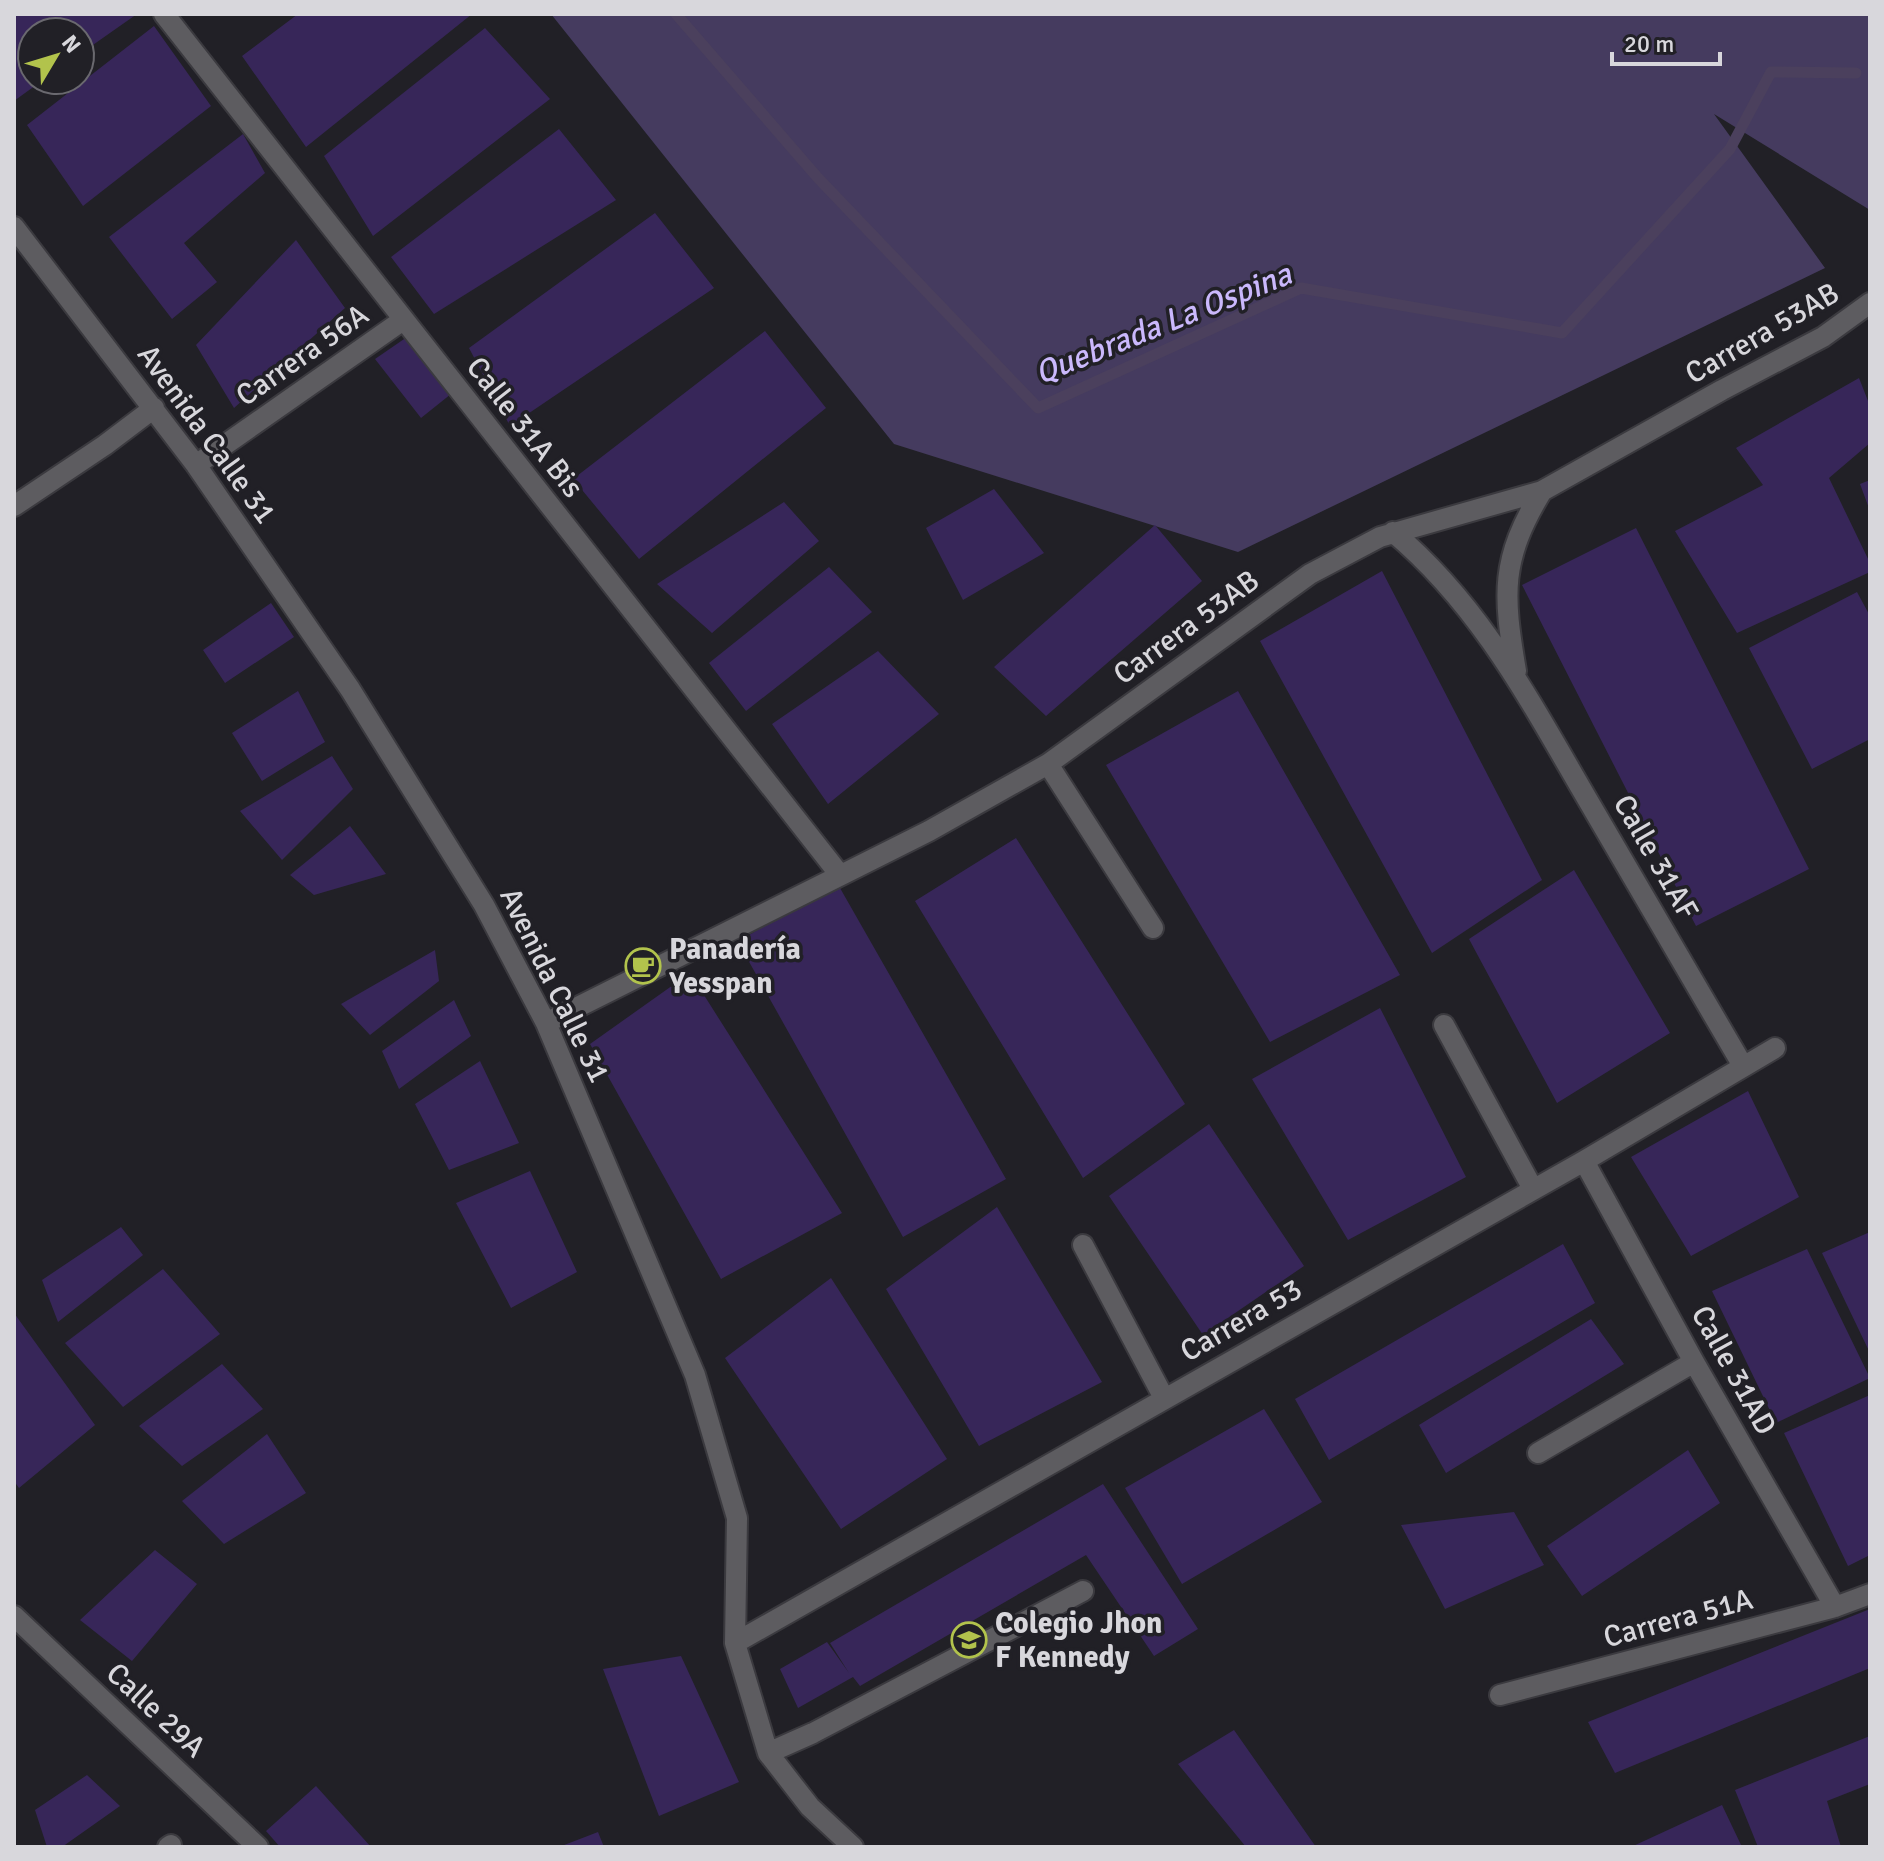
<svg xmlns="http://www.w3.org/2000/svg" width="1884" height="1861" font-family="Signika,sans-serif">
  <rect width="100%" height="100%" fill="#212026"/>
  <!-- green -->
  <path fill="#453b5f" d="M551 14H1870V210L1714 114 1825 268 1238 552 894 444Z"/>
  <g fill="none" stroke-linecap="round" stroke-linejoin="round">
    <!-- stream -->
    <path stroke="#4b405d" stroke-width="11" d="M676 14 818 178 1038 408 1301 288 1562 333 1730 149 1771 72 1856 73"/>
  </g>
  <!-- building -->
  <path fill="#372659" d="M14 14H137L80 54V32H32V80H43L14 101Z
    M298 14H472L306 147 242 56Z
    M154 26 211 106 83 206 27 125Z
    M485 28 550 99 373 236 324 156Z
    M559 129 616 200 434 314 391 257Z
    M243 134 265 173 184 243 217 282 172 319 109 237Z
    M655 213 714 288 510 426 469 348Z
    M296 240 345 308 234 408 196 345Z
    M765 331 826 408 639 559 573 479Z
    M407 337 451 394 421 418 375 359Z
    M1859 378 1870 406V443L1829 478 1870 563V572L1737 633 1675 531 1763 485 1736 448Z
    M1870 480V511L1860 484Z
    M994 489 1044 553 963 600 926 528Z
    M784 502 819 541 712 633 657 584Z
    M1155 525 1202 581 1046 716 994 667Z
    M1636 528 1809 869 1696 926 1522 585Z
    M829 567 872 612 746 711 709 663Z
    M1382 571 1542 880 1432 953 1260 641Z
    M1857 592 1870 616V739L1812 769 1749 648Z
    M271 603 294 637 225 683 203 650Z
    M878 651 939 714 828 804 772 724Z
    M298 691 325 742 262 781 232 733Z
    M1238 691 1400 975 1270 1042 1106 765Z
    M332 756 353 789 282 860 240 811Z
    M350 826 386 874 314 895 290 875Z
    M1016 838 1185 1104 1083 1178 915 901Z
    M1574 870 1670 1033 1557 1103 1469 939Z
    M836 881 1006 1179 903 1237 738 942Z
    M435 950 439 981 370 1035 341 1004Z
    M690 973 842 1213 721 1279 590 1044Z
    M454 1000 471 1036 399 1089 382 1051Z
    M1380 1008 1466 1177 1348 1240 1252 1079Z
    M480 1061 519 1143 449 1170 415 1104Z
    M1748 1091 1799 1197 1691 1256 1631 1157Z
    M1209 1124 1304 1266 1203 1335 1109 1196Z
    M530 1171 577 1272 511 1308 456 1203Z
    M997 1207 1102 1382 979 1446 886 1289Z
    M121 1227 143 1255 58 1322 42 1280Z
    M1870 1232V1353L1822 1253Z
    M1563 1244 1595 1303 1329 1460 1295 1399Z
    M1807 1249 1870 1378 1776 1423 1712 1291Z
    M163 1269 220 1334 123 1407 65 1343Z
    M831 1278 947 1459 841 1529 725 1358Z
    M14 1313 95 1425 19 1488 14 1481Z
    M1591 1319 1624 1364 1446 1473 1419 1425Z
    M222 1364 263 1409 182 1466 139 1426Z
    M1870 1395V1555L1848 1566 1784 1433Z
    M1264 1409 1322 1502 1182 1584 1125 1488Z
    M267 1434 306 1493 224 1544 182 1501Z
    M1688 1450 1720 1503 1582 1596 1547 1546Z
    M1103 1484 1198 1629 1154 1656 1086 1555 860 1686 853 1677 798 1708 780 1669 827 1642 849 1673 830 1643Z
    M1514 1512 1544 1565 1445 1609 1401 1525Z
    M155 1550 197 1584 132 1661 80 1620Z
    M1870 1609V1668L1615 1773 1588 1722Z
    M681 1656 739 1782 659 1816 603 1669Z
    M1234 1730 1316 1847H1246L1178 1764Z
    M1870 1736V1784L1827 1801 1841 1847H1758L1735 1790Z
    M87 1775 120 1806 62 1847H47L35 1810Z
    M316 1786 371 1847H280L266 1831Z
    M1722 1805 1742 1847H1631Z
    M598 1832 604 1847H559Z"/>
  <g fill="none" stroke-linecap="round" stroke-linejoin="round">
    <defs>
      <path id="minor" d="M164 14 840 875
        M14 227 196 465 350 689 484 905 546 1023 695 1375 737 1518 735 1643 768 1753 810 1807 853 1847
        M196 465 403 320
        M14 506 105 445 154 408
        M1393 532C1480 605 1530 701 1586 797 1638 887 1691 976 1743 1066
        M1516 671C1503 594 1500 560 1542 491
        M1048 764 1153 928
        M546 1023 929 831 1048 764 1310 574 1380 537 1542 491 1722 390 1823 337 1870 303
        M1444 1025 1533 1189
        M1584 1161 1694 1362 1835 1607
        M1083 1245 1164 1398
        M1538 1453 1694 1362
        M14 1616 258 1847
        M735 1643 1584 1161 1775 1048
        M1500 1695 1835 1607 1870 1594
        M768 1753 813 1733 1083 1591
        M168 1847 171 1845"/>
    </defs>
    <!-- minor casing -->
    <use href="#minor" stroke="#3b3a3f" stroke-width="24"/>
    <!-- minor -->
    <use href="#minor" stroke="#5d5c60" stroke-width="20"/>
  </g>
  <!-- icons -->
  <defs>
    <symbol id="cafe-ring" viewBox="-11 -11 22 22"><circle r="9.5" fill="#212026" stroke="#b2c34c" stroke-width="1.5"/><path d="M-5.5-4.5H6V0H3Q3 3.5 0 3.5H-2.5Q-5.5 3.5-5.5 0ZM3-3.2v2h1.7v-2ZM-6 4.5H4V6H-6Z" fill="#b2c34c"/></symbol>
    <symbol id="school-ring" viewBox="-11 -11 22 22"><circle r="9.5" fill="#212026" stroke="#b2c34c" stroke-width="1.5"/><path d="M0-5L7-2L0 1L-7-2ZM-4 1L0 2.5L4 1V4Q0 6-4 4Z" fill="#b2c34c"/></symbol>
  </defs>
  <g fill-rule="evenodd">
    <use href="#cafe-ring" x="623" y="946" width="40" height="40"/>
    <use href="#school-ring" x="949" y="1620" width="40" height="40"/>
  </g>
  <g text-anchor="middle" stroke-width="7" stroke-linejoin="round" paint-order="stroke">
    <!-- street labels -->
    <g font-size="30" fill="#d8d7dc" stroke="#212026">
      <text transform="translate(1762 333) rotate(-30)" y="10">Carrera 53AB</text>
      <text transform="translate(302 355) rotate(-35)" y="10">Carrera 56A</text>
      <text transform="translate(525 427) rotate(52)" y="10">Calle 31A Bis</text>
      <text transform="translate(207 434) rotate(54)" y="10">Avenida Calle 31</text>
      <text transform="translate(1186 627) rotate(-36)" y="10">Carrera 53AB</text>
      <text transform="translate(1656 857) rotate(60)" y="10">Calle 31AF</text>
      <text transform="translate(555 985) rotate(64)" y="10">Avenida Calle 31</text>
      <text transform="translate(1241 1320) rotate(-30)" y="10">Carrera 53</text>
      <text transform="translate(1734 1370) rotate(61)" y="10">Calle 31AD</text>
      <text transform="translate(1678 1618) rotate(-15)" y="10">Carrera 51A</text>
      <text transform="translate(156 1710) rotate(43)" y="10">Calle 29A</text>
    </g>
    <!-- poi labels -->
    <g font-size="30" font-weight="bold" fill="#d8d7dc" stroke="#212026" text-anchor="start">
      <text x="669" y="959">Panadería<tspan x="669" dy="34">Yesspan</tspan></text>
      <text x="995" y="1633">Colegio Jhon<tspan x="995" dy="34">F Kennedy</tspan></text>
    </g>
    <!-- water labels -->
    <g font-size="32" font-style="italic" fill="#cab8fc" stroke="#212026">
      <text transform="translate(1163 323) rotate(-22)" y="11">Quebrada La Ospina</text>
    </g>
  </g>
  <!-- border -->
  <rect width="1884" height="1861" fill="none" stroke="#d8d7dc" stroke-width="32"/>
  <!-- north arrow -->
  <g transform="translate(56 56) rotate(52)"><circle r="38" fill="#212026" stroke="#6a696f" stroke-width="2"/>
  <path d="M0-6L14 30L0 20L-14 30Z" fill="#b2c34c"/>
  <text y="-12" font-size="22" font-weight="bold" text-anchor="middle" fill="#d8d7dc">N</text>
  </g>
  <!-- scale -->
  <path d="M1612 52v12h108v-12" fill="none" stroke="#d8d7dc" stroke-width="4"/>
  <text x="1624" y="52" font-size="24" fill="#d8d7dc" stroke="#212026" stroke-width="6" paint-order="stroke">20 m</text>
</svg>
